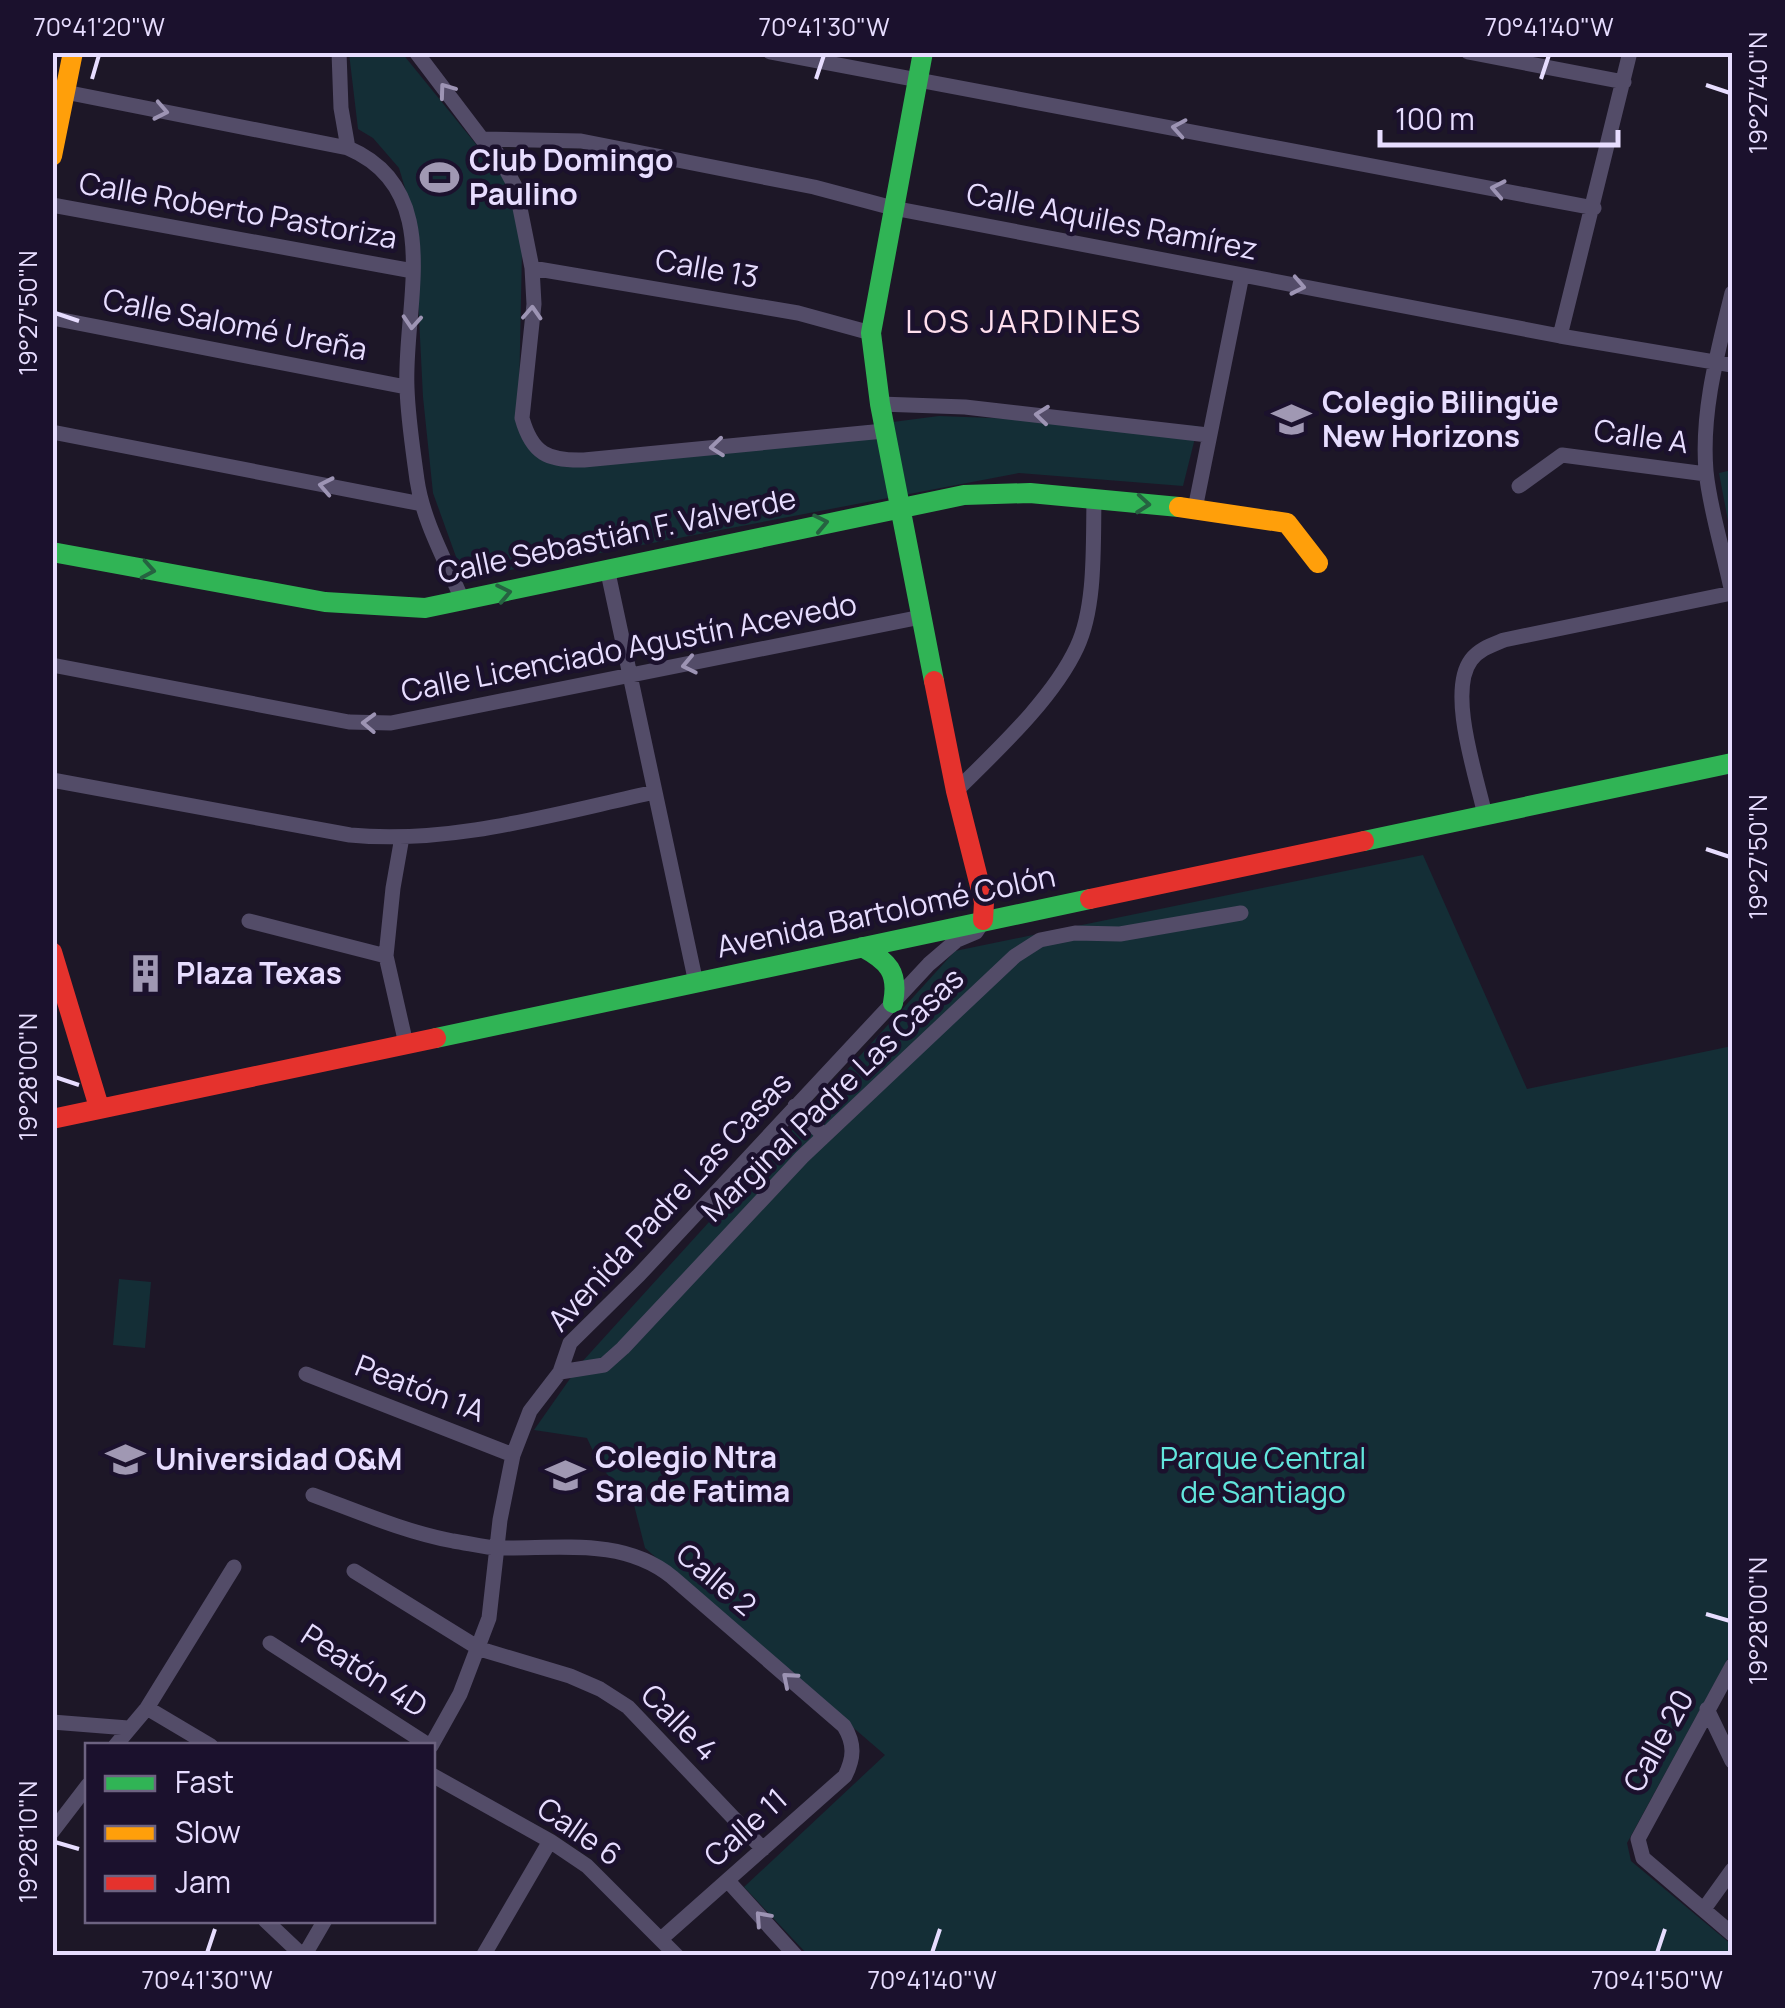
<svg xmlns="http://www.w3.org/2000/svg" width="1785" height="2008" font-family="Manrope,sans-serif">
  <rect width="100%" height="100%" fill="#1d1727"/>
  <!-- green -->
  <path fill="#142e36" d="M349 53H402L523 202 519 395 527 437 569 464 939 416 1198 426 1183 486 1019 473 464 579 433 493 423 397 414 218 399 168 373 138 358 129Z
    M1732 470V542L1719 473Z
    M1423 855 1527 1089 1732 1046V1651L1627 1843 1631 1861 1732 1945V1955H808L744 1887 885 1755 645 1548 634 1505 600 1466 587 1438 534 1430 581 1363 955 951Z
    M119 1279 151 1282 145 1348 113 1345Z"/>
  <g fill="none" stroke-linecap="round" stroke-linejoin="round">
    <!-- street -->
    <path stroke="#534c68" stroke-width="15" d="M339 52 341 108 348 148
      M416 52 482 139 497 153 516 188 532 268 534 304 522 418C532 454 548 461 584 460L884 431
      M770 52 1594 208
      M1468 52 1624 82
      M65 92 348 148C447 190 403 306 407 388 408 419 413 450 417 480 423 522 447 563 463 602
      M482 139 581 141 814 187 893 208 1560 336 1732 365
      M52 205 413 271
      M532 268 798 313 871 333
      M1732 293C1718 351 1701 411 1706 471 1710 511 1724 553 1732 593
      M52 318 406 387
      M1560 336 1630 52
      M880 404 965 407 1208 435
      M52 432 422 504
      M1519 486 1562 455 1706 474
      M1195 509 1242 275
      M607 568 696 983
      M52 665 349 722 391 723 921 617
      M52 780 350 835C452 845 557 813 655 792
      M956 791C996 751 1053 699 1077 647 1096 607 1093 544 1094 500
      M1485 815C1477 778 1447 692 1471 660 1479 649 1492 645 1504 640L1732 593
      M402 837 393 888 386 956 406 1044
      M249 921 386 956
      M795 1106 824 1136
      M560 1372 604 1365 623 1348 802 1157 1015 956 1040 940 1075 933 1120 934 1241 913
      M306 1374 513 1455
      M313 1495C359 1512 405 1532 453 1541 468 1543 485 1548 500 1548 558 1549 623 1537 672 1577L844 1726C855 1744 854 1758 845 1776L661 1939
      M354 1571 480 1649 570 1676 600 1689 628 1707 763 1849
      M270 1643 430 1746
      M1732 1666 1638 1839 1643 1858 1732 1934
      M147 1708 211 1746
      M1707 1709 1732 1761
      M52 1722 128 1728
      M115 1746 147 1708 234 1567
      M431 1746 460 1694 489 1618 500 1520 513 1455 530 1411 560 1372 570 1343 639 1275 929 964 957 940 976 932 982 923
      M432 1775 550 1841 587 1866 677 1956
      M52 1832 88 1785
      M728 1881 796 1956
      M1704 1909 1732 1870
      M265 1920 303 1956
      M304 1956 325 1920
      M483 1956 550 1841"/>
    <!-- fast -->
    <path stroke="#30b455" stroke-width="20" d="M923 52 871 333 880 404 934 681
      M52 552 325 602 425 608 964 495 1030 493 1179 507
      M1364 841 1732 763
      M862 947C888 961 899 972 893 1003
      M436 1038 1090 899"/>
    <!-- slow -->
    <path stroke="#ff9f0a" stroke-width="20" d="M52 156 73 52
      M1179 507 1287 523 1318 563"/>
    <!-- jam -->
    <path stroke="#e5322d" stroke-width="20" d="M934 681 956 791 984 902 983 920
      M1090 899 1364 841
      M52 952 99 1107
      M52 1119 436 1038"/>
  </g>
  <!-- one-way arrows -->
  <defs><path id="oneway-chevron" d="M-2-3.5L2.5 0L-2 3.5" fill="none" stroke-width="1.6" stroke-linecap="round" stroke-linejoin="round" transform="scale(2.5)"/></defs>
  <g stroke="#9d94b4">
    <use href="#oneway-chevron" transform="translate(446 90) rotate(-126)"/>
    <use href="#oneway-chevron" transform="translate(161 111) rotate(11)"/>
    <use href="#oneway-chevron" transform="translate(1179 128) rotate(-170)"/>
    <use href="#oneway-chevron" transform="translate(1498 189) rotate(-169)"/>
    <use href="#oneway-chevron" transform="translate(1298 286) rotate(11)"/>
    <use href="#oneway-chevron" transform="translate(532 313) rotate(-87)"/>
    <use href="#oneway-chevron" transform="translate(412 322) rotate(94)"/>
    <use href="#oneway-chevron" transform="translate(1042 415) rotate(-174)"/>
    <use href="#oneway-chevron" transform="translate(717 447) rotate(174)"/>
    <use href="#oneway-chevron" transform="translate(326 486) rotate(-169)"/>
    <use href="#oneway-chevron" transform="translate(689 665) rotate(168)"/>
    <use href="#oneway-chevron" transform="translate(369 723) rotate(-178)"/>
    <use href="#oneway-chevron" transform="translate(789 1679) rotate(-139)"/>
    <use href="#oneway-chevron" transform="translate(762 1918) rotate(-132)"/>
  </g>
  <g stroke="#266241">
    <use href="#oneway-chevron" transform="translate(1143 504) rotate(5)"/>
    <use href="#oneway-chevron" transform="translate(821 523) rotate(-12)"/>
    <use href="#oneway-chevron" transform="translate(148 570) rotate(10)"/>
    <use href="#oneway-chevron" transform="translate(504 593) rotate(-12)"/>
  </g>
  <!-- ticks -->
  <path fill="none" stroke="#e7ddff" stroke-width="4" d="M92 79 99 55M816 79 824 55M1541 79 1549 55M1706 85 1730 93M55 313 79 321M1706 849 1730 857M55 1077 79 1085M1706 1614 1730 1621M55 1842 79 1849M207 1953 215 1929M932 1953 940 1929M1657 1953 1665 1929"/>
  <!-- icons -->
  <defs>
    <symbol id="stadium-bare" viewBox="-9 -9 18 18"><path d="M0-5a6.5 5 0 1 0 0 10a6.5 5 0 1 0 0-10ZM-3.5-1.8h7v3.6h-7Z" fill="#a098b3" stroke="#1b112d" stroke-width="2.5" paint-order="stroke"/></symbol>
    <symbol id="school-bare" viewBox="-9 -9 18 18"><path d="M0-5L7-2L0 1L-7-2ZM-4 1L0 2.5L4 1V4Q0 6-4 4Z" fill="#a098b3" stroke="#1b112d" stroke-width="2.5" paint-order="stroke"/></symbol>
    <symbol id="building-bare" viewBox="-9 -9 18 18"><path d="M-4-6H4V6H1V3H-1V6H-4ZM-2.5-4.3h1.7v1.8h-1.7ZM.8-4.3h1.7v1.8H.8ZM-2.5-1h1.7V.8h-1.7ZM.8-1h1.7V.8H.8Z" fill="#a098b3" stroke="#1b112d" stroke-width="2.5" paint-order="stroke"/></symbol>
    <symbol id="university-bare" viewBox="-9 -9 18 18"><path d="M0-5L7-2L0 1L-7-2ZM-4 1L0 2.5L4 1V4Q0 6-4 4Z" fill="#a098b3" stroke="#1b112d" stroke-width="2.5" paint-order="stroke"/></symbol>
  </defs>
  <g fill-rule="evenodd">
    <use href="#stadium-bare" x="412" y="150" width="55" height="55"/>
    <use href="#school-bare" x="1264" y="392" width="55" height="55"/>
    <use href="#building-bare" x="118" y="946" width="55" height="55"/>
    <use href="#university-bare" x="98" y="1432" width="55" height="55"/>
    <use href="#school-bare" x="538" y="1448" width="55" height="55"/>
  </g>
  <g text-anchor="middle" stroke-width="9" stroke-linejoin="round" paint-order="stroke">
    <!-- poi labels -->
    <g font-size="30" font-weight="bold" fill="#e7ddff" stroke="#1b112d" text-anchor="start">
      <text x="469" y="171">Club Domingo<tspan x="469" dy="34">Paulino</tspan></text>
      <text x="1322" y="413">Colegio Bilingüe<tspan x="1322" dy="34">New Horizons</tspan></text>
      <text x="176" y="984">Plaza Texas</text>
      <text x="595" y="1468">Colegio Ntra<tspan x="595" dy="34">Sra de Fatima</tspan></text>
      <text x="155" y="1470">Universidad O&amp;M</text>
    </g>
    <!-- street labels -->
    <g font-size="30" fill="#e7ddff" stroke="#1b112d">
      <text transform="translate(238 211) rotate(10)" y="10">Calle Roberto Pastoriza</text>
      <text transform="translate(1112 222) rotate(11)" y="10">Calle Aquiles Ramírez</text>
      <text transform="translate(707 269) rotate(10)" y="10">Calle 13</text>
      <text transform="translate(235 325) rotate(11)" y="10">Calle Salomé Ureña</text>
      <text transform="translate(1641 437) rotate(8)" y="10">Calle A</text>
      <text transform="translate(617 536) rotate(-12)" y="10">Calle Sebastián F. Valverde</text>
      <text transform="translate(629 648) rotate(-11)" y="10">Calle Licenciado Agustín Acevedo</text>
      <text transform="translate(886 912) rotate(-12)" y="10">Avenida Bartolomé Colón</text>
      <text transform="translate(833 1095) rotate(-44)" y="10">Marginal Padre Las Casas</text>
      <text transform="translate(670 1202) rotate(-47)" y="10">Avenida Padre Las Casas</text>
      <text transform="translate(420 1389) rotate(21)" y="10">Peatón 1A</text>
      <text transform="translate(716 1580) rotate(40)" y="10">Calle 2</text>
      <text transform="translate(364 1671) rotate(33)" y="10">Peatón 4D</text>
      <text transform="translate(679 1723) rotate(45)" y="10">Calle 4</text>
      <text transform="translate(1659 1741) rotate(-61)" y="10">Calle 20</text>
      <text transform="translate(746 1828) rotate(-42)" y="10">Calle 11</text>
      <text transform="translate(579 1832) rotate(35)" y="10">Calle 6</text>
    </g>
    <!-- park labels -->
    <g font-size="30" fill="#62e6dd" stroke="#1b112d">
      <text x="1263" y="1469">Parque Central<tspan x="1263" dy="34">de Santiago</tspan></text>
    </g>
    <!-- neighbourhood labels -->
    <g font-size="32" letter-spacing="2.5" fill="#ffdfed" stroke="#1b112d">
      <text x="1024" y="333">LOS JARDINES</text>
    </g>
  </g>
  <!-- border -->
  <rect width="1785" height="2008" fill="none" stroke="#1b112d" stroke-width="110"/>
  <!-- legend -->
  <rect x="85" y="1743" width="350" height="180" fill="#1b112d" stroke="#6d6381" stroke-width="2.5"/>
  <rect x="105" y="1776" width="50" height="15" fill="#30b455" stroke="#6d6381" stroke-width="2.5"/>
  <text x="175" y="1793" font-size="30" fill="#e7ddff">Fast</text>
  <rect x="105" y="1826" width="50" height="15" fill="#ff9f0a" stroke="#6d6381" stroke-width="2.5"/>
  <text x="175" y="1843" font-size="30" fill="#e7ddff">Slow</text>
  <rect x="105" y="1876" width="50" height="15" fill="#e5322d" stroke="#6d6381" stroke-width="2.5"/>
  <text x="175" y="1893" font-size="30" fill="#e7ddff">Jam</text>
  <!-- scale -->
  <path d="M1380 130v15h238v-15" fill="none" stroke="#e7ddff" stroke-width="5"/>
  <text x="1395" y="130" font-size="30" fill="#e7ddff" stroke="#1b112d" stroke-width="8" paint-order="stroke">100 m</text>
  <rect x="55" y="55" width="1675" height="1898" fill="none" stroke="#e7ddff" stroke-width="4"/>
  <g font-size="25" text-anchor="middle" fill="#e7ddff">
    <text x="99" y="36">70°41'20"W</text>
    <text x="824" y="36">70°41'30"W</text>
    <text x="1549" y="36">70°41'40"W</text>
    <text transform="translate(1758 93) rotate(-90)" y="9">19°27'40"N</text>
    <text transform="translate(28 313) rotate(-90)" y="9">19°27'50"N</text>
    <text transform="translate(1758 857) rotate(-90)" y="9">19°27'50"N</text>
    <text transform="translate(28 1077) rotate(-90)" y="9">19°28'00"N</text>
    <text transform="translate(1758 1621) rotate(-90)" y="9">19°28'00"N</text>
    <text transform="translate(28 1842) rotate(-90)" y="9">19°28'10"N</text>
    <text x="207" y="1989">70°41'30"W</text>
    <text x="932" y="1989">70°41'40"W</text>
    <text x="1657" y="1989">70°41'50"W</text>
  </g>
</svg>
